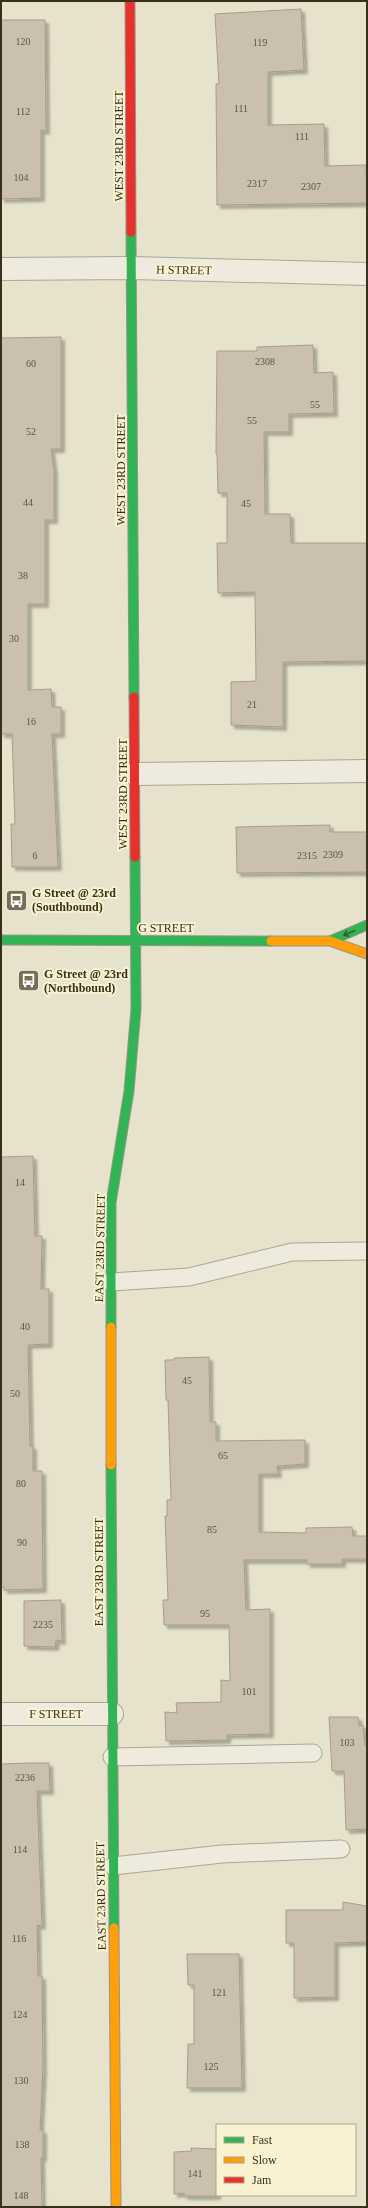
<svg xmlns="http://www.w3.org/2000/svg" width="368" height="2208" font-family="Georgia,serif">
  <defs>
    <filter id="shadow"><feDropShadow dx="3.5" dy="3.5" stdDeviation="1" flood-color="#0004"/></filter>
  </defs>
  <rect width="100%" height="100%" fill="#e6e2cc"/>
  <!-- building -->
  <path fill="#cac0ad" stroke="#a69d8b" filter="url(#shadow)" d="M301 9 304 70 268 72V125L324 124 325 166 366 165 367 203 217 205 216 84H219L215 14Z
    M1 20H45L46 131 41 130V198L1 199Z
    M61 337V449H51L54 471V520H45V604H28V690L51 689 52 707H61V734H52L58 867H12L11 824H15L12 734H1V338Z
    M313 345 314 373 333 372 334 413 289 414V432H264L265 514H290L291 543H367V661L283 662V727L231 725V682L256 681 255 592 218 593 217 543H227V493H218L217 454H216L217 351H257V347Z
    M330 825V832H367V872L237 873 236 827Z
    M33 1156 35 1236H42L41 1289H49V1344L28 1345 30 1446H33V1471H42L43 1589 4 1590V1587H1V1157Z
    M209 1357 210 1422H216V1441L305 1440V1464L277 1466 278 1474H259V1532L306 1533V1528L352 1527 353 1536H367V1559H342V1564H307V1560H244L246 1610 270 1609V1734L227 1735V1740L166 1741 165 1712 177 1713 176 1703 221 1702V1680L230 1681 229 1625H164L163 1600H168L165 1516H167V1500H171L168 1400H166L165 1360H174V1358Z
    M61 1600 62 1641 56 1640 55 1647 24 1646V1601Z
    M329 1717H358L359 1726 363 1725 365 1746H367V1829L346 1830 344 1771H332Z
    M29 1763H49L50 1791H37L42 1926 37 1925 38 1976H42L43 2068 40 2130H43V2158H41L42 2207H1V1764Z
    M343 1902 367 1906V1942L335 1943V1997L294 1998V1943H286V1910H343Z
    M187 1954H239L242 2088H187L188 2044H194V1985H188Z
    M191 2148 217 2149V2196H184V2193L174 2194V2152L192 2151Z"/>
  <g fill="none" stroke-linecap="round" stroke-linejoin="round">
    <defs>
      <path id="lane" d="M111 1282 189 1277 292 1252 367 1251
        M112 1757 313 1753
        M113 1866 222 1854 341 1849"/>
      <path id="street" d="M1 269 132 268 367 274
        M135 774 367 771
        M1 1714H112"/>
      <path id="fast" d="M131 232 134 697
        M1 940 271 941
        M330 941 367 925
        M111 1327V1203L129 1091 136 1009 135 857
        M111 1465 114 1928"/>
      <path id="slow" d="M271 941H330L367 954
        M111 1327V1465
        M114 1928 116 2207"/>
      <path id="jam" d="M130 1 131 232
        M134 697 135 857"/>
    </defs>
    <!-- lane casing -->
    <use href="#lane" stroke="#aba695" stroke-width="19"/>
    <!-- street casing -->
    <use href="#street" stroke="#aba695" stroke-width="24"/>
    <!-- fast casing -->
    <use href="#fast" stroke="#9b9585" stroke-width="11"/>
    <!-- slow casing -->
    <use href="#slow" stroke="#9b9585" stroke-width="11"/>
    <!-- jam casing -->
    <use href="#jam" stroke="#9b9585" stroke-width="11"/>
    <!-- lane -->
    <use href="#lane" stroke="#eeebde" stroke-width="17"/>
    <!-- street -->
    <use href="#street" stroke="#eeebde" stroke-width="22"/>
    <!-- fast -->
    <use href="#fast" stroke="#30b455" stroke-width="9"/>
    <!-- slow -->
    <use href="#slow" stroke="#ff9f0a" stroke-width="9"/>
    <!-- jam -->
    <use href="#jam" stroke="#e5322d" stroke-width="9"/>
  </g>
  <!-- one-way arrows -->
  <defs><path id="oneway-shaft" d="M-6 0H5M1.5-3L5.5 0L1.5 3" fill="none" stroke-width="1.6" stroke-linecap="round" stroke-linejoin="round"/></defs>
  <use stroke="#375e30" href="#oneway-shaft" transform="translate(349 933) rotate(157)"/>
  <!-- icons -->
  <defs>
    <symbol id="bus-square" viewBox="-11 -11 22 22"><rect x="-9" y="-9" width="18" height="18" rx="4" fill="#776e5a" stroke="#f8f2d1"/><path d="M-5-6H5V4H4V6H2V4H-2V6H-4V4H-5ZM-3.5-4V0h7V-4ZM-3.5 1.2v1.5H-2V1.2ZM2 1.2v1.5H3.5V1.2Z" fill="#fff"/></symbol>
  </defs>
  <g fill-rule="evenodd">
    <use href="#bus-square" x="4" y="888" width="25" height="25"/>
    <use href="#bus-square" x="16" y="968" width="25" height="25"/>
  </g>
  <g text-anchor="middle" stroke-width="4" stroke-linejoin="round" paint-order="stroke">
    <!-- number labels -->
    <g font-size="10" fill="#5f5340">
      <text x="23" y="45">120</text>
      <text x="260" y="46">119</text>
      <text x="241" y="112">111</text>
      <text x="23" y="115">112</text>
      <text x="302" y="140">111</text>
      <text x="21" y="181">104</text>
      <text x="257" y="187">2317</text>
      <text x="311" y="190">2307</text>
      <text x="265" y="365">2308</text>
      <text x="31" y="367">60</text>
      <text x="315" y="408">55</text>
      <text x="252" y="424">55</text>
      <text x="31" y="435">52</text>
      <text x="28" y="506">44</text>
      <text x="246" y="507">45</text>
      <text x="23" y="579">38</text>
      <text x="14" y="642">30</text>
      <text x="252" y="708">21</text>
      <text x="31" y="725">16</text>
      <text x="333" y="858">2309</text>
      <text x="35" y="859">6</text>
      <text x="307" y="859">2315</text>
      <text x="20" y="1186">14</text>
      <text x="25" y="1330">40</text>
      <text x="187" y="1384">45</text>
      <text x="15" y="1397">50</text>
      <text x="223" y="1459">65</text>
      <text x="21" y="1487">80</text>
      <text x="212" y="1533">85</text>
      <text x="22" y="1546">90</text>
      <text x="205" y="1617">95</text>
      <text x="43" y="1628">2235</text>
      <text x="249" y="1695">101</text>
      <text x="347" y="1746">103</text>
      <text x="25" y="1781">2236</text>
      <text x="20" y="1853">114</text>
      <text x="19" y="1942">116</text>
      <text x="219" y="1996">121</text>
      <text x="20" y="2018">124</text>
      <text x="211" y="2070">125</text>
      <text x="21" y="2084">130</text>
      <text x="22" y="2148">138</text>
      <text x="195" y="2177">141</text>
      <text x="21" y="2199">148</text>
    </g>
    <!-- street labels -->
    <g font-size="12" fill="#3b2f1c" stroke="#f8f2d1">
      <text transform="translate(119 146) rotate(-90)" y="4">WEST 23RD STREET</text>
      <text transform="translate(184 270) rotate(1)" y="4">H STREET</text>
      <text transform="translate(121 470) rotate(-90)" y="4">WEST 23RD STREET</text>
      <text transform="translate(123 794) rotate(-90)" y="4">WEST 23RD STREET</text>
      <text x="166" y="932">G STREET</text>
      <text transform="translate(100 1248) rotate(-89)" y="4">EAST 23RD STREET</text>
      <text transform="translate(99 1572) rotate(-90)" y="4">EAST 23RD STREET</text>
      <text x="56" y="1718">F STREET</text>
      <text transform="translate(101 1896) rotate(-91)" y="4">EAST 23RD STREET</text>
    </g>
    <!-- poi labels -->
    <g font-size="12" font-weight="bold" fill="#3b2f1c" stroke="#f8f2d1" text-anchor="start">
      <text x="32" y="897">G Street @ 23rd<tspan x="32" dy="14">(Southbound)</tspan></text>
      <text x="44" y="978">G Street @ 23rd<tspan x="44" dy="14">(Northbound)</tspan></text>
    </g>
  </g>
  <!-- border -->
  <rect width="368" height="2208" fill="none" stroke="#3b2f1c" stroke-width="4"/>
  <!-- legend -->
  <rect x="216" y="2124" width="140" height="72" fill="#f8f2d1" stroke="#aca489"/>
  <rect x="224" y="2137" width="20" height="6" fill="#30b455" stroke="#aca489"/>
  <text x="252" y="2144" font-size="12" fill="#3b2f1c">Fast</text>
  <rect x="224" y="2157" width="20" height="6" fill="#ff9f0a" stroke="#aca489"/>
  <text x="252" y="2164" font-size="12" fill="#3b2f1c">Slow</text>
  <rect x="224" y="2177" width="20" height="6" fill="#e5322d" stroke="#aca489"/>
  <text x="252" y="2184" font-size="12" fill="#3b2f1c">Jam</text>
</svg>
